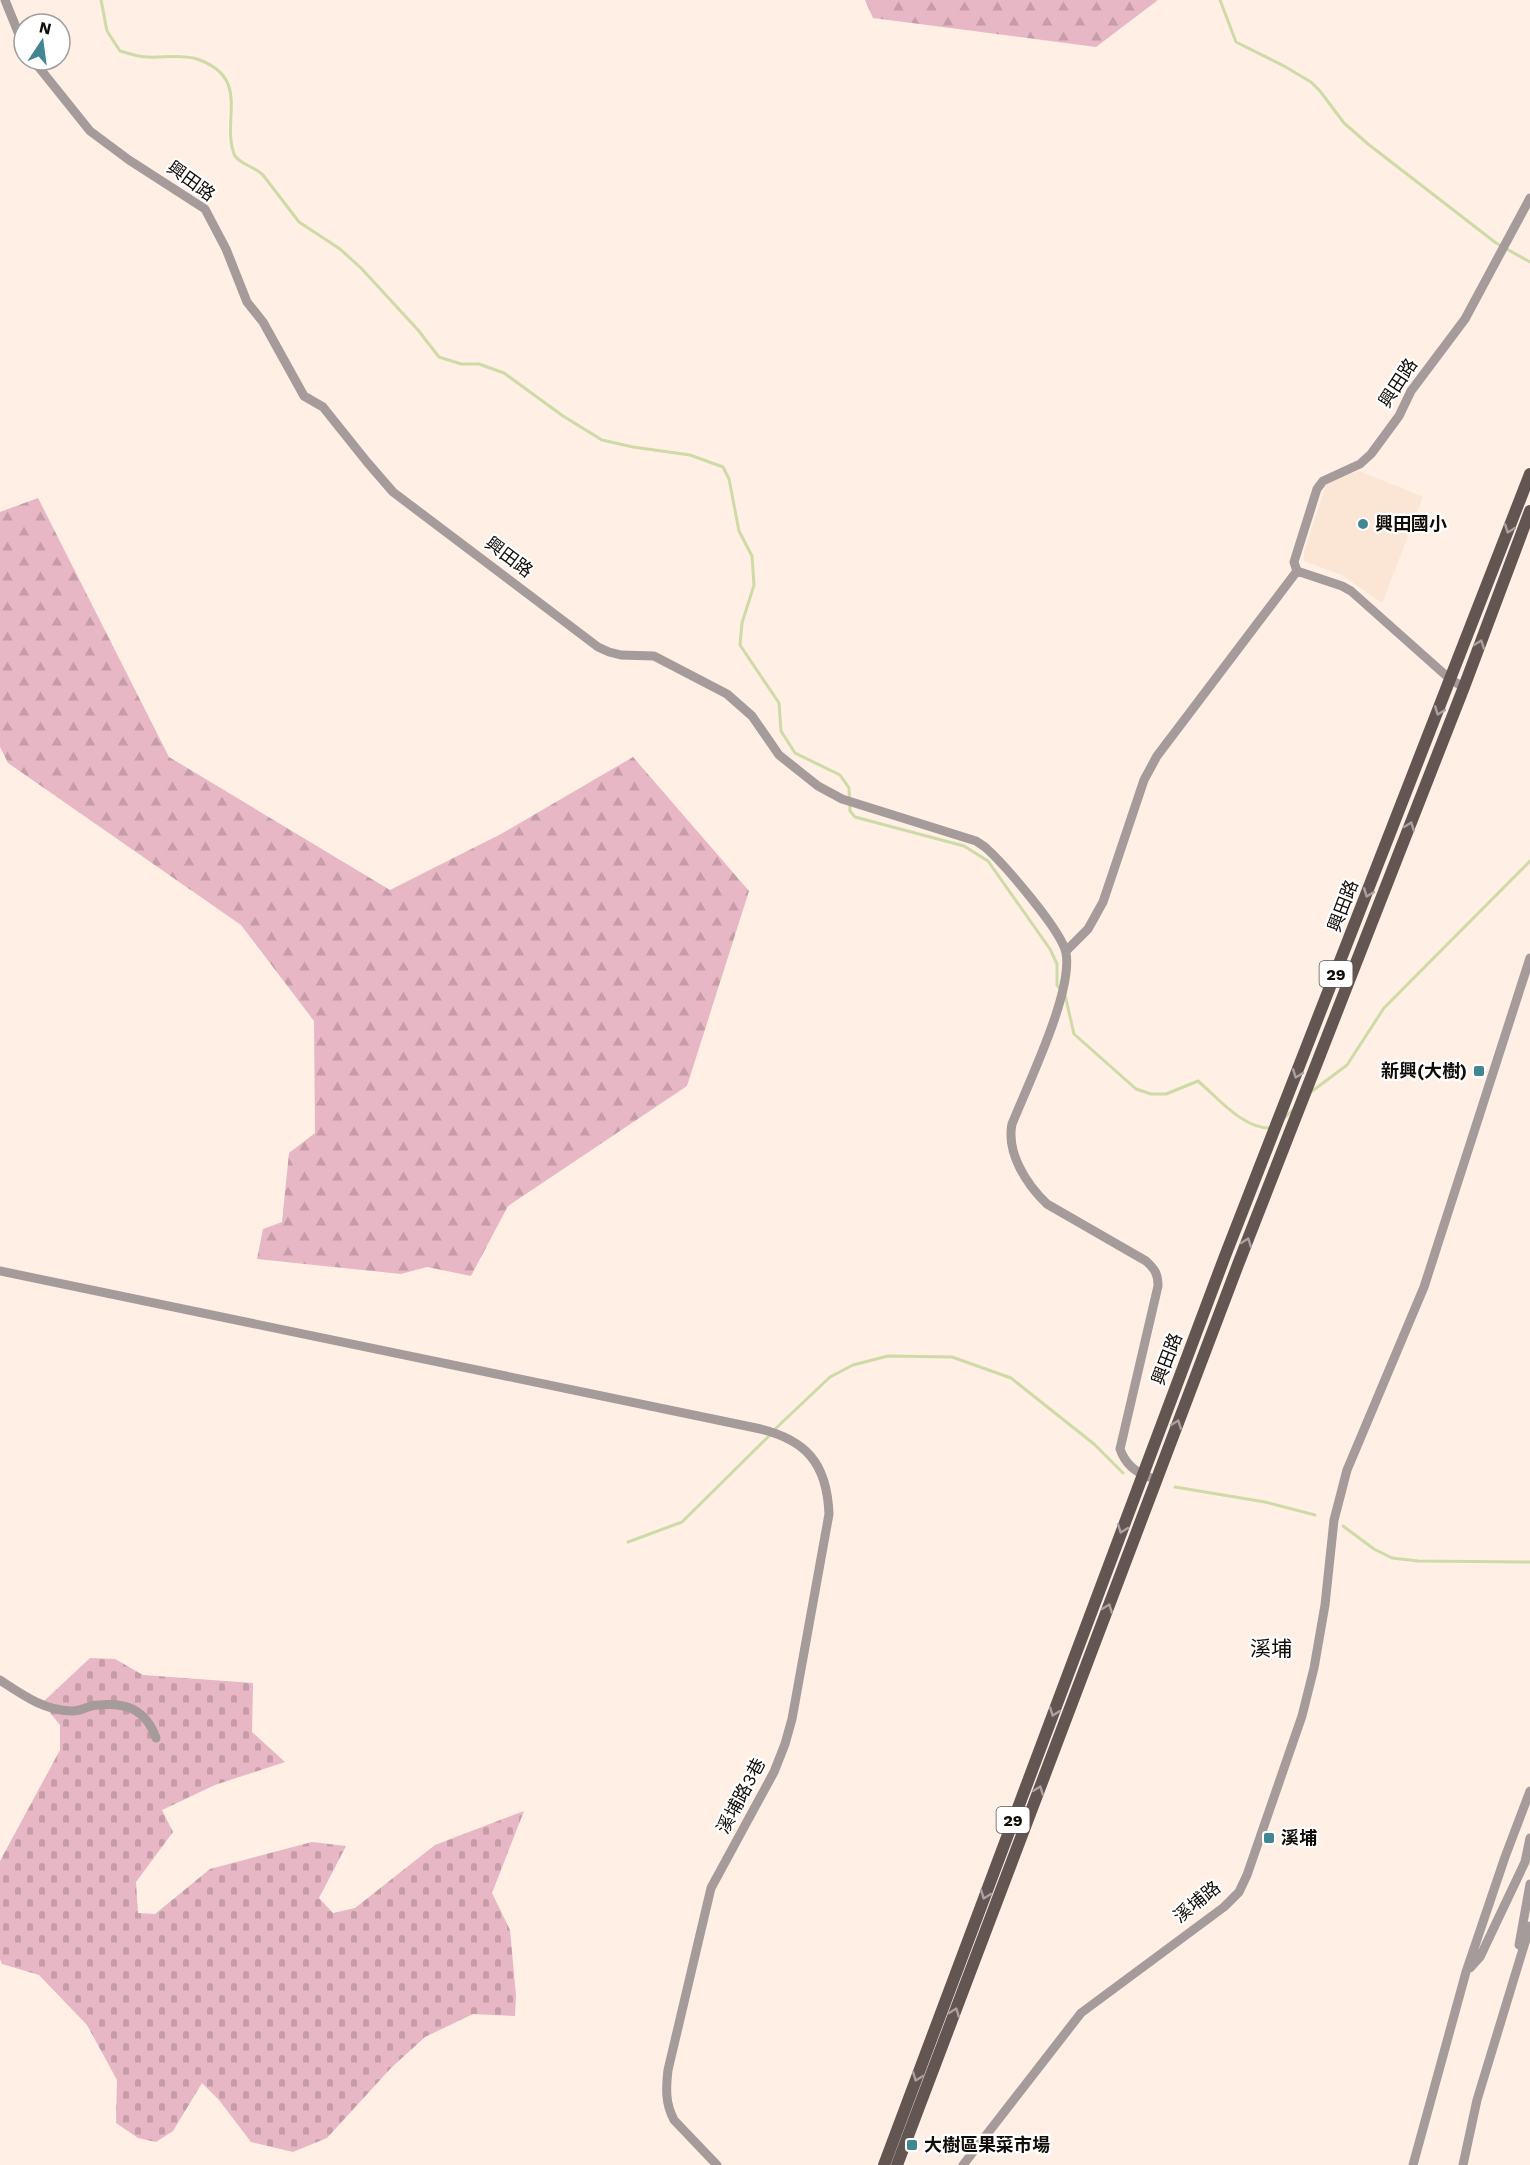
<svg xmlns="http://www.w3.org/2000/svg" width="1530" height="2165" font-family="'Work Sans','Noto Sans TC',sans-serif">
  <defs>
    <pattern id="forest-firs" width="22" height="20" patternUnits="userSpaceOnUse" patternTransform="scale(1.5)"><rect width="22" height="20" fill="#e8b7c5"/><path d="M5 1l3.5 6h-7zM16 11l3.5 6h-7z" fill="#c69ca8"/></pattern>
    <pattern id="cemetery-stones" width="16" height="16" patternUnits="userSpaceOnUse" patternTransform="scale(1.5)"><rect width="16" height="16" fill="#e8b7c5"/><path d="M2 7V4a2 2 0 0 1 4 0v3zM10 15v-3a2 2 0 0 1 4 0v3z" fill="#c69ca8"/></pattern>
  </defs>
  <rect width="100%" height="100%" fill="#ffefe4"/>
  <!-- built -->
  <path fill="#fbe5d4" d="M1359 471 1423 497 1382 603 1342 575 1304 561V552L1327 482Z"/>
  <!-- forest -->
  <path fill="url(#forest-firs)" d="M865 0H1158L1096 47 873 18Z
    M38 498 169 757 390 890 501 834 633 757 749 891 687 1086 508 1206 471 1276 427 1267 401 1274 257 1259 263 1229 282 1222 289 1153 315 1133 314 1021 241 925 8 763 0 747V512Z"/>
  <!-- cemetery -->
  <path fill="url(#cemetery-stones)" d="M90 1658 115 1659 143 1675 253 1683 252 1732 285 1762 215 1785 162 1810 173 1832 136 1882 138 1913 155 1914 210 1869 312 1842 346 1846 319 1898 333 1913 355 1908 435 1845 524 1811 492 1893 510 1930 516 1995 515 2016 473 2014 425 2037 391 2068 327 2138 293 2152 251 2142 219 2100 202 2083 173 2131 156 2142 138 2138 116 2123 117 2080 87 2025 39 1975 2 1964 0 1959V1861L60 1750V1725L42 1703Z"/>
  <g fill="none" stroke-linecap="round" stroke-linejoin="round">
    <!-- stream -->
    <path stroke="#cddba6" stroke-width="3" d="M101 0 107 31 120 51C128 53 138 57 147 57 163 58 181 54 197 59 252 78 221 120 234 154 238 164 256 167 263 175L299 222 340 249 361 268 418 330 439 357 461 364H479L504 373 563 416 602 440 633 447 690 455 723 467 729 479 739 531 752 556 754 585 742 623 740 645 779 703 781 731 795 753 840 775 849 788 850 811 855 817 964 846 988 861 1050 949 1057 964V985L1061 990
      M1220 0 1236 42 1284 66 1311 82 1320 91 1344 123 1368 144 1496 243 1530 262
      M1065 995 1074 1034 1136 1089 1151 1094H1166L1198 1081C1218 1098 1244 1130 1272 1128
      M1311 1092 1347 1065 1384 1008 1530 861
      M1283 1119 1294 1109
      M774 1430 830 1377 853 1365 888 1356 952 1357 1011 1378 1094 1444 1123 1473
      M1175 1487 1265 1502 1315 1515
      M1343 1526 1374 1549 1392 1558 1418 1561 1530 1562
      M628 1542 682 1522 770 1435"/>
    <!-- minor -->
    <path stroke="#a49b9a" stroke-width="9" d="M5 0 24 47
      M33 60 90 131 129 160 205 209 226 249 247 302 263 322 304 396 323 407 367 462 393 492 598 647 609 652 621 655 654 656 727 694 752 716 779 755 818 786 842 799 976 841 985 847C1004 864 1062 931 1066 953 1073 992 1028 1084 1012 1124 1006 1153 1027 1185 1047 1204L1146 1261C1155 1269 1158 1274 1158 1286L1120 1449C1125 1463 1134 1472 1149 1477
      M1464 687 1451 680 1351 591 1342 586 1297 571 1294 562 1317 489 1323 481 1360 464 1371 454 1399 416 1411 391 1465 319 1530 198
      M1066 951 1088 929 1103 902 1144 780 1157 756 1297 571
      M0 1271 756 1428C806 1439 827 1463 829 1514L792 1719 785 1744 774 1772 711 1888 668 2070C666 2088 665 2103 674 2120L717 2165
      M0 1680C23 1695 43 1710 71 1711 80 1712 89 1705 98 1705 127 1702 146 1710 156 1738
      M1519 1945 1530 1884
      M1470 1968 1480 1957 1525 1862 1530 1838
      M963 2165 1081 2013 1224 1907 1239 1892 1247 1875 1302 1716 1314 1668 1325 1605 1334 1520 1347 1470 1424 1287 1530 958
      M1413 2165 1466 1972 1505 1857 1530 1791
      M1463 2165 1477 2100 1530 1926"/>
    <!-- major -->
    <path stroke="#635552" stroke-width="12" d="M884 2165 1225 1256 1530 474
      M897 2165 1239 1262 1464 687 1530 511"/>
  </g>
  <!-- one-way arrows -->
  <defs><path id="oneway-chevron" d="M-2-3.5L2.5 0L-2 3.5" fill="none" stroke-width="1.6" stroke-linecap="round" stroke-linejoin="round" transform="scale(1.5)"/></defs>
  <g stroke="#a9a2a0">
    <use href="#oneway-chevron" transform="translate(1509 529) rotate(111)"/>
    <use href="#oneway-chevron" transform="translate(1480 644) rotate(-70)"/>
    <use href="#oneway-chevron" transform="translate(1439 711) rotate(111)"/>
    <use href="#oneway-chevron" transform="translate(1410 826) rotate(-69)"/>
    <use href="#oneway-chevron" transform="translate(1368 893) rotate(111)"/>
    <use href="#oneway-chevron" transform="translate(1297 1074) rotate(111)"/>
    <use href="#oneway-chevron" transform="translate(1247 1242) rotate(-69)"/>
    <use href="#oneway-chevron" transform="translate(1177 1424) rotate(-69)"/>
    <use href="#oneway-chevron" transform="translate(1122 1529) rotate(110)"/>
    <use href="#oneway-chevron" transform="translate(1108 1608) rotate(-69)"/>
    <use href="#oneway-chevron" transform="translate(1054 1712) rotate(110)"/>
    <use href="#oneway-chevron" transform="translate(1039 1790) rotate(-69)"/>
    <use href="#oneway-chevron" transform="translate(985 1895) rotate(111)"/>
    <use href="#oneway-chevron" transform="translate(955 2012) rotate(-69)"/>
    <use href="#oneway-chevron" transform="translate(917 2077) rotate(111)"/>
  </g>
  <!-- markers -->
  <g fill="#418792" stroke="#fff" stroke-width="2">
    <circle cx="1363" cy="524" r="6"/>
    <rect x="1473" y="1065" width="12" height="12" rx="3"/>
    <rect x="1263" y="1832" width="12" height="12" rx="3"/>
    <rect x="906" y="2139" width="12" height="12" rx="3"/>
  </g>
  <g text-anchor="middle" stroke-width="4.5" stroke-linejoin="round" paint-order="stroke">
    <!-- shield labels -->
    <g fill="#fff" stroke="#585552" stroke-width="1.5">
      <rect x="1319.5" y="961" width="33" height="26" rx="4.5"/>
      <rect x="996.5" y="1807" width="33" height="26" rx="4.5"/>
    </g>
    <g font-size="16" font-weight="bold" fill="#110c08">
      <text x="1336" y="980">29</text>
      <text x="1013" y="1826">29</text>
    </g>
    <!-- street labels -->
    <g font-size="18" fill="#110c08" stroke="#fff">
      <text transform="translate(191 181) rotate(36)" y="6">興田路</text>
      <text transform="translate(1398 383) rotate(-57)" y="6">興田路</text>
      <text transform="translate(509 557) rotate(37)" y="6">興田路</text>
      <text transform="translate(1343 906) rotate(-69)" y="6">興田路</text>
      <text transform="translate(1167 1359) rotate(-69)" y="6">興田路</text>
      <text transform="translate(741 1796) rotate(-62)" y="6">溪埔路3巷</text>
      <text transform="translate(1197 1902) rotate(-39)" y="6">溪埔路</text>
    </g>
    <!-- poi labels -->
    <g font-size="18" font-weight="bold" fill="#110c08" stroke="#fff" text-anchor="start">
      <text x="1375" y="530">興田國小</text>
      <text x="1467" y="1077" text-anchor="end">新興(大樹)</text>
      <text x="1281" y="1844">溪埔</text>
      <text x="924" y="2151">大樹區果菜市場</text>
    </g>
    <!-- quarter labels -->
    <g font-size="21" fill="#110c08" stroke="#fff">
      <text x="1271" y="1656">溪埔</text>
    </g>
  </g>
  <!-- north arrow -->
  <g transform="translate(42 42) rotate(13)"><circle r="28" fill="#ffffff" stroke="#a09e9c" stroke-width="1.5"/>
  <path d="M0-4.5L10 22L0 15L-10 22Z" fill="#418792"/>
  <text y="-9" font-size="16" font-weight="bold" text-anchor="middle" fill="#110c08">N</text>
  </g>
</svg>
